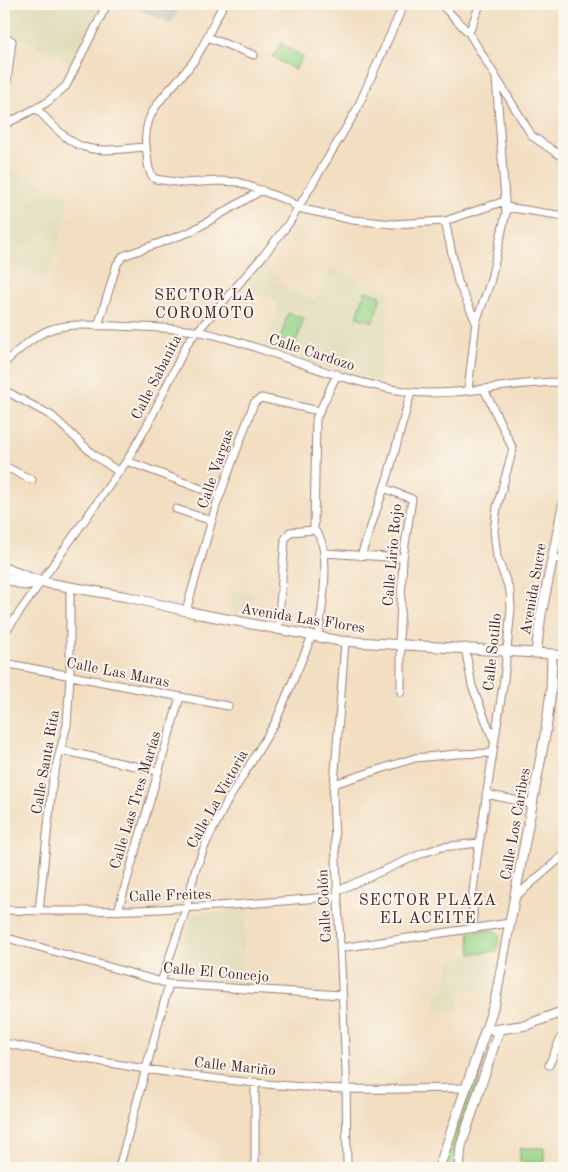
<svg xmlns="http://www.w3.org/2000/svg" width="568" height="1172" font-family="'Old Standard TT',serif">
  <rect width="100%" height="100%" fill="#fbf7ec"/>
  <filter id="ink" filterUnits="userSpaceOnUse"><feTurbulence type="fractalNoise" baseFrequency=".02" numOctaves="2"/><feDisplacementMap in="SourceGraphic" scale="10" xChannelSelector="R" yChannelSelector="G"/><feConvolveMatrix kernelMatrix="1 2 1 2 8 2 1 2 1" color-interpolation-filters="sRGB"/></filter>
  <filter id="wash" filterUnits="userSpaceOnUse"><feTurbulence type="fractalNoise" baseFrequency=".0096" numOctaves="4" result="noise"/><feDisplacementMap in="SourceGraphic" scale="20" xChannelSelector="R" yChannelSelector="G"/><feGaussianBlur stdDeviation="1.12" result="paint"/><feColorMatrix in="noise" values="0 0 0 0 0 0 0 0 0 0 0 0 0 0 0 0 0 1.4 0 .05"/><feComposite in="paint" operator="in"/></filter>
  <g filter="url(#wash)">
    <rect width="100%" height="100%" fill="#f2dec1"/>
    <!-- built -->
    <path fill="#e1dcba" d="M4 4H100L71 63 4 31Z
      M4 167 69 196 59 243 46 279 4 260Z
      M263 264 278 277 275 282 315 301 331 268 391 294 379 382 314 364 265 347 278 303 242 286Z
      M231 590 254 593 249 619 227 614Z
      M246 909 240 985 177 978 191 915Z
      M491 952 489 990 459 991 458 1010 436 1011V999L443 993 451 960 470 954Z"/>
    <!-- industrial -->
    <path fill="#c5c5b8" d="M126 4H181L171 24Z"/>
    <!-- green -->
    <path fill="#9ad68a" stroke="#727a5a" d="M281 43 303 57 295 70 273 57Z
      M365 291 381 296 373 322 357 317Z
      M288 313 304 318 296 343 280 339Z
      M491 930 497 932 500 935 497 951 471 954 469 933Z
      M489 1043 456 1168H443L486 1044Z
      M520 1148H544L545 1162H520Z"/>
  </g>
  <g filter="url(#ink)">
    <g fill="none" stroke-linecap="round" stroke-linejoin="round">
      <defs>
        <path id="minor" d="M224 4C213 21 207 42 195 59 173 92 138 107 147 154 148 163 148 173 155 179L183 183 219 181 238 182 289 201 298 208 353 220 393 224 445 221 505 201
          M441 4 469 33 532 136 564 158
          M469 33 480 4
          M4 37 12 41 6 89
          M207 37 254 55
          M36 108C49 121 66 142 84 147 102 153 127 148 146 147
          M4 125 46 103 66 86 107 4
          M506 207 564 216
          M445 221 458 282 476 322
          M98 326 117 264 123 256 190 232 262 190
          M4 363C18 351 32 337 49 330 70 322 95 326 117 326 150 328 186 327 218 336 282 353 344 384 410 392 461 397 513 381 564 382
          M4 390 52 416 94 455 119 472
          M468 390 476 322 490 283 506 213 496 78
          M127 461 220 496
          M4 466 32 480
          M384 488 412 499 403 558 399 644
          M176 509 212 521
          M324 553 403 558
          M361 556 388 476 411 392
          M552 558 564 560
          M186 611 216 506 254 403 261 398 319 411
          M278 630 285 539 290 532 314 530
          M4 634 128 459 149 422 188 342 263 256 289 223 356 111 404 4
          M318 637C321 614 334 546 314 530L316 419 337 374
          M345 642 333 796 346 1071 347 1168
          M465 647 472 686 493 739
          M552 654 564 655
          M4 663 228 706
          M401 692V644
          M60 750 158 771
          M334 784 415 758 457 754 492 753
          M486 794 533 804
          M337 891 423 853 442 847 479 843
          M515 897 564 855
          M4 910C116 914 226 907 338 896
          M39 911 53 778 67 725 70 677V588
          M118 911 180 697
          M473 928V891L477 858 504 679 511 609 510 591 497 557 494 531 497 507 513 449 484 389
          M4 937 169 984 342 995
          M340 948 510 923
          M161 982 186 909 195 871 206 843 227 802 275 723 312 636
          M4 1043C116 1066 230 1085 345 1089 385 1090 426 1088 466 1088
          M549 1065 564 1031
          M119 1168 169 984
          M255 1168V1082"/>
        <path id="tertiary" d="M4 568 41 582 128 597 195 613 340 641 552 654 551 691 546 730 495 1002 439 1168
          M4 578 24 585 41 582
          M536 652 541 615 564 501
          M493 1030 527 1025 564 1011
          M459 1168 461 1146 499 1030"/>
      </defs>
      <!-- minor casing -->
      <use href="#minor" stroke="#9e7e76" stroke-width="9"/>
      <!-- tertiary casing -->
      <use href="#tertiary" stroke="#9e7e76" stroke-width="11"/>
      <!-- minor -->
      <use href="#minor" stroke="#fff" stroke-width="7"/>
      <!-- tertiary -->
      <use href="#tertiary" stroke="#fff" stroke-width="9"/>
    </g>
  </g>
  <g text-anchor="middle" stroke-width="4" stroke-linejoin="round" paint-order="stroke">
    <!-- street labels -->
    <g font-size="15" fill="#4a1f2b" stroke="#fbf7ec">
      <text transform="translate(312 352) rotate(18)" y="5">Calle Cardozo</text>
      <text transform="translate(156 377) rotate(-63)" y="5">Calle Sabanita</text>
      <text transform="translate(215 469) rotate(-71)" y="5">Calle Vargas</text>
      <text transform="translate(392 555) rotate(-85)" y="5">Calle Lirio Rojo</text>
      <text transform="translate(533 589) rotate(-80)" y="5">Avenida Sucre</text>
      <text transform="translate(303 618) rotate(9)" y="5">Avenida Las Flores</text>
      <text transform="translate(492 652) rotate(-84)" y="5">Calle Sotillo</text>
      <text transform="translate(118 672) rotate(11)" y="5">Calle Las Maras</text>
      <text transform="translate(45 762) rotate(-80)" y="5">Calle Santa Rita</text>
      <text transform="translate(217 799) rotate(-61)" y="5">Calle La Victoria</text>
      <text transform="translate(135 800) rotate(-73)" y="5">Calle Las Tres Marías</text>
      <text transform="translate(515 824) rotate(-80)" y="5">Calle Los Caribes</text>
      <text transform="translate(170 895) rotate(-2)" y="5">Calle Freites</text>
      <text transform="translate(324 906) rotate(-93)" y="5">Calle Colón</text>
      <text transform="translate(216 972) rotate(5)" y="5">Calle El Concejo</text>
      <text transform="translate(235 1066) rotate(6)" y="5">Calle Mariño</text>
    </g>
    <!-- neighbourhood labels -->
    <g font-size="16" letter-spacing="1" fill="#4a1f2b" stroke="#fbf7ec">
      <text x="205" y="300">SECTOR LA<tspan x="205" dy="18">COROMOTO</tspan></text>
      <text x="428" y="905">SECTOR PLAZA<tspan x="428" dy="18">EL ACEITE</tspan></text>
    </g>
  </g>
  <!-- margin -->
  <rect width="568" height="1172" fill="none" stroke="#fbf7ec" stroke-width="20"/>
</svg>
